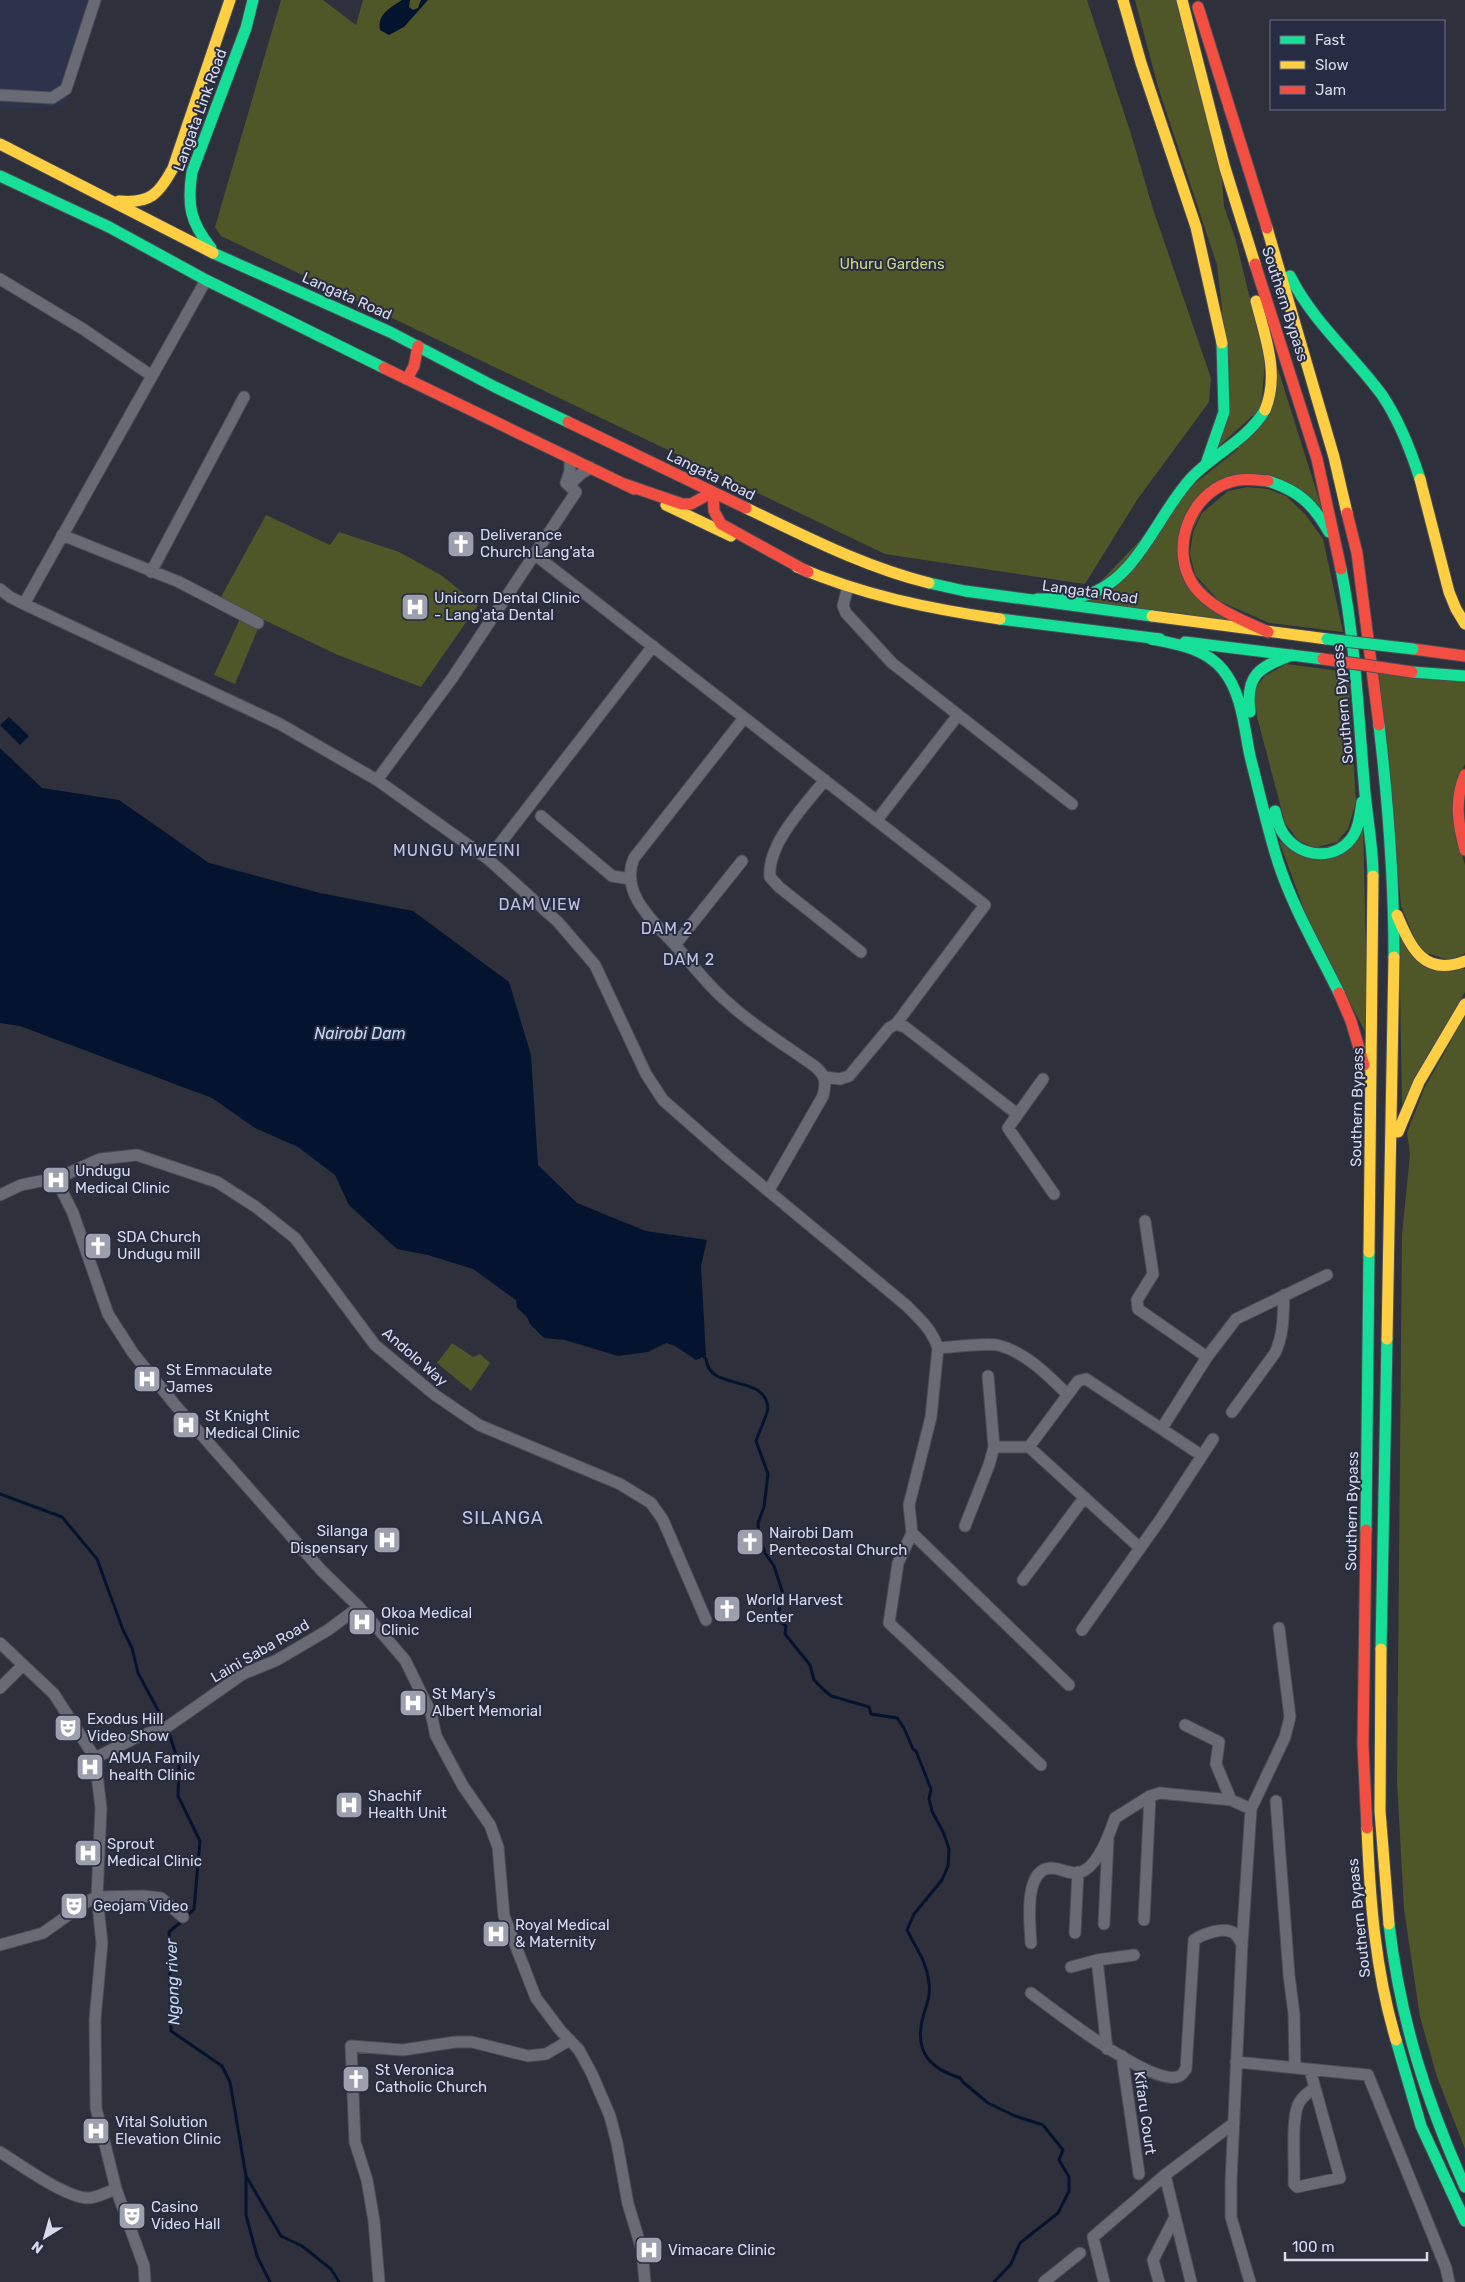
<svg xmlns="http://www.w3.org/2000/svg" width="1465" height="2282" font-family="Rubik,sans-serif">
  <rect width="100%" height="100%" fill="#2e303c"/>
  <!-- built -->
  <path fill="#2e334c" d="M0 0H103L65 106 0 110Z"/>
  <!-- green -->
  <path fill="#4f5628" d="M281 0H323L356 25 363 0H1087L1131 134 1153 209 1211 378 1209 402 1137 500 1085 584 885 554 221 236 215 227Z
    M1135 0H1177L1221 169 1224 206 1236 241 1265 361 1261 408 1216 449 1222 308 1217 265 1158 87Z
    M1278 369 1323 512 1294 485 1216 482 1178 560 1240 624 1081 602 1194 484 1237 450Z
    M1247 487 1268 489 1286 496 1305 514 1323 539 1343 632 1269 623 1219 601 1195 575 1190 554 1193 532 1202 513 1228 491Z
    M266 515 330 545 339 532 399 552 441 575 478 605 421 687 338 655 264 620 260 624 235 684 214 675 244 610 221 597Z
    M1286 664 1348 672 1356 802 1348 829 1337 842 1314 848 1298 840 1285 823 1257 717 1254 690 1265 676Z
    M1379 673 1465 682V764L1458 779 1457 838 1465 865V953L1452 961 1420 951 1401 906Z
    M1363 822 1368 1037 1312 931 1279 841 1315 860Z
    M1399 927 1411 955 1465 969V992L1402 1104Z
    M1465 1016V2149L1437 2077 1420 2017 1404 1909 1397 1781 1402 1235 1410 1154 1407 1133 1424 1089Z
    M452 1343 473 1357 480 1354 490 1363 471 1391 437 1363Z"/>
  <!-- water -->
  <path fill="#04142f" d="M402 0H410L409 7 413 10 418 8 421 0H428L404 27 389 35 380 30C377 14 390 8 402 0Z
    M9 717 29 736 20 745 0 725Z
    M0 748 42 788 119 800 209 863 320 893 413 911 509 982 531 1055 538 1165 577 1203 646 1231 707 1240 701 1266 706 1356 696 1360 675 1346 666 1343 648 1352 618 1356 565 1340 544 1338 530 1324 527 1317 517 1308 516 1300 473 1269 428 1255 397 1249 349 1205 335 1175 298 1147 255 1128 212 1098 20 1026 0 1023Z"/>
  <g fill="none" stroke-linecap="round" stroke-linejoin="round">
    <!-- stream -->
    <path stroke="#04142f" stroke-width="3" d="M701 1354 706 1359C709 1392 765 1373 768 1408 768 1413 758 1434 756 1441L768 1474 764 1507 758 1523 759 1535 765 1553 774 1566 784 1597C779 1607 774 1619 786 1626L785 1634 810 1665 814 1680 823 1689 831 1696 869 1707 871 1714 897 1718 904 1728 913 1749 916 1751 931 1789 929 1799 932 1811 944 1834 949 1849 948 1866 942 1880 914 1914 907 1930C916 1948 927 1962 929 1983 931 1997 925 2008 922 2021 915 2054 932 2069 960 2078L964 2083 988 2103 1015 2116 1043 2125 1063 2150 1059 2160 1069 2177V2191L1058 2213 1020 2243 1011 2264 994 2282
      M0 1494 62 1517 97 1559 123 1630 132 1648 138 1673 167 1727 179 1764 178 1796 200 1841 194 1909 187 1916
      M182 1921 169 1932 171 2031 222 2066 230 2082 246 2176 281 2236 302 2246 331 2269 339 2282
      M246 2177V2215L257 2256 270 2282"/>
    <defs>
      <path id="street" d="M0 95 52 98 66 89 95 0
        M0 279 83 329 152 376
        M206 280 24 604 280 724 377 780 488 859 558 922 595 965 646 1074 663 1100 730 1159 907 1306C920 1319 932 1330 938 1348L931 1417 909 1505 912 1533 898 1563 889 1623 1041 1765
        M570 458V471L566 483 576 492
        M573 489 569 485 582 473 591 468
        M62 535 179 582 258 623
        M534 554C684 671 835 787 985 905L896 1024
        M151 572 244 397
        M848 586 843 606 846 613 892 663 1072 804
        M0 589 10 597 24 604
        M744 718 634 858C619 893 654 922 675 945 691 963 706 983 724 999 751 1024 783 1044 813 1065 825 1074 827 1081 823 1096L769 1190
        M377 780 453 677 576 492
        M825 780C805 805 767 844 770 877L779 887 861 952
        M541 816 612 876 630 879
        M877 820 958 715
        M488 859 653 646
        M675 945 742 861
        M825 1077 840 1079 849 1076 889 1028 896 1024 905 1027 1017 1114
        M1043 1079 1008 1128 1054 1194
        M51 1181 100 1159 137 1155 217 1182 256 1207 295 1238 375 1345 435 1395 479 1425 620 1484 651 1503 663 1520 706 1620
        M0 1195 21 1185 41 1181H51L61 1189 73 1213 108 1314 133 1353 176 1406 321 1570 359 1607 405 1660 431 1713 436 1736 463 1786 490 1825 498 1847 504 1916 536 1998 560 2030 579 2050 592 2074 610 2116 617 2143 628 2204 642 2250 645 2282
        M1145 1221 1153 1274 1137 1300 1138 1309 1207 1357
        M938 1348C949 1347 988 1343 997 1345 1024 1351 1048 1375 1067 1394
        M1232 1412 1275 1353C1284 1334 1283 1315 1284 1295
        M1162 1428 1207 1357 1236 1319 1327 1275
        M994 1447H1029
        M965 1526 989 1465 994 1447 988 1376
        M912 1533 1069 1685
        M1140 1548 1029 1447 1078 1381 1086 1379 1201 1455
        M1023 1580 1084 1498
        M1082 1630 1160 1520 1213 1439
        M0 1643 54 1694 95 1758 101 1808 97 1897 102 1943 95 2019 96 2108 116 2189 144 2266 145 2282
        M0 1688 23 1665
        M1185 1725 1219 1742 1216 1764 1231 1800
        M95 1758 135 1738 167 1727 243 1674 277 1660 328 1630 359 1607
        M1276 1801 1289 1975 1294 2014 1295 2068
        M1144 1920 1150 1796
        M1104 1924 1108 1839
        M1075 1933 1078 1872
        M1031 1943C1030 1925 1023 1869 1051 1868 1061 1868 1071 1876 1081 1872 1098 1866 1110 1833 1115 1818L1150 1796 1160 1793 1231 1800 1251 1809 1285 1737 1290 1717 1279 1628
        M1242 1944 1251 1809
        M0 1945 43 1933 88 1901 97 1897 143 1896 161 1898 183 1917
        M1097 1960 1107 2049
        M1071 1967 1097 1960 1134 1955
        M1031 1993C1051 2008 1159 2093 1181 2075 1182 2075 1185 2070 1186 2069L1194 1940C1203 1934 1224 1926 1234 1933 1237 1935 1240 1941 1242 1944L1231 2182V2217L1250 2282
        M1122 2056 1139 2174
        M1236 2062 1368 2075 1446 2268 1449 2282
        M1310 2070 1340 2178 1297 2187 1294 2184C1295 2163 1291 2122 1298 2105 1301 2097 1308 2093 1314 2088
        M0 2152C20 2165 64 2196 86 2198 95 2199 107 2192 116 2189
        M1165 2175 1191 2282
        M379 2282 374 2221 367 2180 355 2142 351 2046 403 2050 455 2042H472L528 2056 546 2054 570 2040
        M1044 2282 1080 2253
        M1104 2282 1093 2237 1165 2175 1234 2123
        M1159 2282 1153 2260 1175 2217"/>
      <path id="fast" d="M0 176 109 227 206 280 384 368
        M211 248C190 222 187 205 192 172L246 28 253 0
        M213 253 390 332 495 387 568 422
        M1290 276C1313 322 1352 354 1382 395 1399 420 1411 451 1420 479
        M1206 464 1224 412 1222 343
        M1268 481C1299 491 1313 504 1329 532
        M1341 569C1355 639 1358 710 1364 781 1366 813 1373 844 1373 876
        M929 583 965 591 1152 616
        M1037 599C1053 599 1070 600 1086 595 1138 580 1158 512 1193 476 1216 453 1248 439 1265 410
        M1000 619 1160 639
        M1151 639C1176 644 1205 648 1223 670 1242 693 1244 727 1250 756 1259 791 1267 827 1278 862 1293 908 1318 950 1339 993
        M1185 642 1323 659
        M1412 672 1465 676
        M1250 712C1245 675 1259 667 1292 655
        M1379 725C1388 802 1394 879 1394 957
        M1275 811C1277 820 1279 829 1285 836 1301 857 1334 861 1351 839 1359 829 1360 814 1362 802
        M1366 1530 1369 1252
        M1381 1649 1387 1339
        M1389 1924C1400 2019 1426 2100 1465 2187
        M1396 2040 1421 2126 1465 2221"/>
      <path id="slow" d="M1123 0 1141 63 1196 227 1222 343
        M1182 0 1225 168 1255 264
        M0 144 213 253
        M119 201C150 204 159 194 173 168L230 0
        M1267 228 1334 457 1347 513
        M1256 301C1265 337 1280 374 1265 410
        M1420 479 1449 592 1456 609 1465 624
        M666 505 731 536
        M746 508C805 536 864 567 929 583
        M797 567C862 595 930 609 1000 619
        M1152 616 1327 639
        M1397 915C1411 948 1424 977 1465 961
        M1398 1132 1419 1082 1465 1004
        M1369 1252 1373 876
        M1387 1339 1394 957
        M1381 1649 1380 1811 1389 1924
        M1367 1828C1370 1900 1375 1970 1396 2040"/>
      <path id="jam" d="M1198 7 1267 228
        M1255 264 1317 459 1341 569
        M384 368 634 489
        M407 379 414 366 418 346
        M568 422 746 508
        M624 484 682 504H691L713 492 714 511 721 524 808 572
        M1347 513 1357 553 1379 725
        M1268 632C1243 620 1211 609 1194 586 1169 550 1189 495 1230 482 1243 478 1255 480 1268 481
        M1413 649 1465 656
        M1465 775C1454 800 1458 824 1465 850
        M1339 993 1351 1021 1364 1065
        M1366 1530 1363 1745 1367 1828"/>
    </defs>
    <!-- street casing -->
    <use href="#street" stroke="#4a4c56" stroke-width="13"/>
    <!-- fast casing -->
    <use href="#fast" stroke="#4a4c56" stroke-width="13"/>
    <!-- slow casing -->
    <use href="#slow" stroke="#4a4c56" stroke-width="13"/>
    <!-- jam casing -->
    <use href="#jam" stroke="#4a4c56" stroke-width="13"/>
    <!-- street -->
    <use href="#street" stroke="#696b74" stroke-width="11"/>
    <!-- fast -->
    <use href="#fast" stroke="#16e098" stroke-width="11"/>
    <!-- slow -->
    <use href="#slow" stroke="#ffcf43" stroke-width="11"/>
    <!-- jam -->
    <use href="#jam" stroke="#f24e42" stroke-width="11"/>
    <defs>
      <path id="fast-bridge" d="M1327 639 1413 649"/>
      <path id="jam-bridge" d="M1323 659 1412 672"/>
    </defs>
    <!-- fast-bridge casing -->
    <use href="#fast-bridge" stroke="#4a4c56" stroke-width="13" stroke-linecap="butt"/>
    <!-- jam-bridge casing -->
    <use href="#jam-bridge" stroke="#4a4c56" stroke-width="13" stroke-linecap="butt"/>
    <!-- fast-bridge -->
    <use href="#fast-bridge" stroke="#16e098" stroke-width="11"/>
    <!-- jam-bridge -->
    <use href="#jam-bridge" stroke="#f24e42" stroke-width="11"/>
  </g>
  <!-- icons -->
  <defs>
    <symbol id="church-square" viewBox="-11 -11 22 22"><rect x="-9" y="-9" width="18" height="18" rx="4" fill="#9c9fac" stroke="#282c42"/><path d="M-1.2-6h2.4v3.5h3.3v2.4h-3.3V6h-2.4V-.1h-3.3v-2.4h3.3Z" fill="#fff"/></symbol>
    <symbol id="hospital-square" viewBox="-11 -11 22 22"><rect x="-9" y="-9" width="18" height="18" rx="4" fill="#9c9fac" stroke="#282c42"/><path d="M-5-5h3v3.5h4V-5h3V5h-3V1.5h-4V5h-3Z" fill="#fff"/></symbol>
    <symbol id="theatre-square" viewBox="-11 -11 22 22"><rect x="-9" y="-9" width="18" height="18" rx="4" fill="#9c9fac" stroke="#282c42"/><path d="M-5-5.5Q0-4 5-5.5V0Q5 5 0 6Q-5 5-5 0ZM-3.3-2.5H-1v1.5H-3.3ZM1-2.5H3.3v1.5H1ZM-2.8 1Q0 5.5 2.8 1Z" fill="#fff"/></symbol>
  </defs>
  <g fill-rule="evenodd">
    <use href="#church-square" x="445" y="528" width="32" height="32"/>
    <use href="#hospital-square" x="399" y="591" width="32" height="32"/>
    <use href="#hospital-square" x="40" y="1164" width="32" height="32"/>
    <use href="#church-square" x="82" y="1230" width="32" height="32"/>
    <use href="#hospital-square" x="131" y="1363" width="32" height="32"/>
    <use href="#hospital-square" x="170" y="1409" width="32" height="32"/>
    <use href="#hospital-square" x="371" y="1524" width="32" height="32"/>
    <use href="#church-square" x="734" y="1526" width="32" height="32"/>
    <use href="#church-square" x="711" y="1593" width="32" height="32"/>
    <use href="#hospital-square" x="346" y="1606" width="32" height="32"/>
    <use href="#hospital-square" x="397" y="1687" width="32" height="32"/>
    <use href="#theatre-square" x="52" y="1712" width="32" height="32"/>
    <use href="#hospital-square" x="74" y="1751" width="32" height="32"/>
    <use href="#hospital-square" x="333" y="1789" width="32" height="32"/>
    <use href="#hospital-square" x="72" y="1837" width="32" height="32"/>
    <use href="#theatre-square" x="58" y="1890" width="32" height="32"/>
    <use href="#hospital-square" x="480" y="1918" width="32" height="32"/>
    <use href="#church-square" x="340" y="2063" width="32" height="32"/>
    <use href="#hospital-square" x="80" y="2115" width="32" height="32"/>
    <use href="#theatre-square" x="116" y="2200" width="32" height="32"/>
    <use href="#hospital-square" x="633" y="2234" width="32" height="32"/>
  </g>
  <g text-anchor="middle" stroke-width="4" stroke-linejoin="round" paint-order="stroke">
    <!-- street labels -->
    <g font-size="15" fill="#d7dbe9" stroke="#282c42">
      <text transform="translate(200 110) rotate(-70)" y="5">Langata Link Road</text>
      <text transform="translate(347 296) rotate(24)" y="5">Langata Road</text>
      <text transform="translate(1285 304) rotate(72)" y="5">Southern Bypass</text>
      <text transform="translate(711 475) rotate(26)" y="5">Langata Road</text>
      <text transform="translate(1090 592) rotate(8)" y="5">Langata Road</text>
      <text transform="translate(1343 704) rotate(-95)" y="5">Southern Bypass</text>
      <text transform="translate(1357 1107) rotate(-89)" y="5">Southern Bypass</text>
      <text transform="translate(415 1357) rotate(41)" y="5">Andolo Way</text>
      <text transform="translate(1352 1511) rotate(-89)" y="5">Southern Bypass</text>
      <text transform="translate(260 1651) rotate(-30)" y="5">Laini Saba Road</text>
      <text transform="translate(1359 1918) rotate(-96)" y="5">Southern Bypass</text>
      <text transform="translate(1145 2113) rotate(82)" y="5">Kifaru Court</text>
    </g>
    <!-- park labels -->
    <g font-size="15" fill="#cad981" stroke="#282c42">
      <text x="892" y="269">Uhuru Gardens</text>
    </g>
    <!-- poi labels -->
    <g font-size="15" fill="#d7dbe9" stroke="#282c42" text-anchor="start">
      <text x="480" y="540">Deliverance<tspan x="480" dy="17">Church Lang'ata</tspan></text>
      <text x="434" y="603">Unicorn Dental Clinic<tspan x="434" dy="17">- Lang'ata Dental</tspan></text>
      <text x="75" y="1176">Undugu<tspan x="75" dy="17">Medical Clinic</tspan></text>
      <text x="117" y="1242">SDA Church<tspan x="117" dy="17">Undugu mill</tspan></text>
      <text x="166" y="1375">St Emmaculate<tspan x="166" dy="17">James</tspan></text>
      <text x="205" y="1421">St Knight<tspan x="205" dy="17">Medical Clinic</tspan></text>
      <text x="368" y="1536" text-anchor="end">Silanga<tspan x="368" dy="17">Dispensary</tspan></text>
      <text x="769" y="1538">Nairobi Dam<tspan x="769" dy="17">Pentecostal Church</tspan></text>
      <text x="746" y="1605">World Harvest<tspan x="746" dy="17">Center</tspan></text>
      <text x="381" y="1618">Okoa Medical<tspan x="381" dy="17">Clinic</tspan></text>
      <text x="432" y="1699">St Mary's<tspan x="432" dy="17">Albert Memorial</tspan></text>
      <text x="87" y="1724">Exodus Hill<tspan x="87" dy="17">Video Show</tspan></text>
      <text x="109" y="1763">AMUA Family<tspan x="109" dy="17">health Clinic</tspan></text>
      <text x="368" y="1801">Shachif<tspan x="368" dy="17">Health Unit</tspan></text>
      <text x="107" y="1849">Sprout<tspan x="107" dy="17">Medical Clinic</tspan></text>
      <text x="93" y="1911">Geojam Video</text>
      <text x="515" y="1930">Royal Medical<tspan x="515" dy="17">&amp; Maternity</tspan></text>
      <text x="375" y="2075">St Veronica<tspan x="375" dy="17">Catholic Church</tspan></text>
      <text x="115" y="2127">Vital Solution<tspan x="115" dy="17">Elevation Clinic</tspan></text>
      <text x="151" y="2212">Casino<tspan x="151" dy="17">Video Hall</tspan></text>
      <text x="668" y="2255">Vimacare Clinic</text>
    </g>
    <!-- neighbourhood labels -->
    <g font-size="16" letter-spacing="1" fill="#c0c6e2" stroke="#282c42">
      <text x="457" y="856">MUNGU MWEINI</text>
      <text x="540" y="910">DAM VIEW</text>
      <text x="667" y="934">DAM 2</text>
      <text x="689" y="965">DAM 2</text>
    </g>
    <!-- water labels -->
    <g font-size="16" font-style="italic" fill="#c2daf5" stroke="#282c42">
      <text x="360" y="1039">Nairobi Dam</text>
      <text transform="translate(172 1982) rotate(-92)" y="6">Ngong river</text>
    </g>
    <!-- quarter labels -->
    <g font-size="18" letter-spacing="1" fill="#c0c6e2" stroke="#282c42">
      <text x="503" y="1524">SILANGA</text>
    </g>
  </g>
  <!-- legend -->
  <rect x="1270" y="20" width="175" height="90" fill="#282c42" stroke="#6e7285"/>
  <rect x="1280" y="36" width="25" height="8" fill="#16e098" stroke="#6e7285"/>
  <text x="1315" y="45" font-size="15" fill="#d7dbe9">Fast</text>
  <rect x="1280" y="61" width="25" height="8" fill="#ffcf43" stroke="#6e7285"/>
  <text x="1315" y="70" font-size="15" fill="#d7dbe9">Slow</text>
  <rect x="1280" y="86" width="25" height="8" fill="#f24e42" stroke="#6e7285"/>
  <text x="1315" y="95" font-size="15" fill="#d7dbe9">Jam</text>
  <!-- north arrow -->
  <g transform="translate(45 2237) rotate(217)" stroke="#282c42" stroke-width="4" paint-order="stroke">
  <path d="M0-4L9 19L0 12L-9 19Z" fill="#d7dbe9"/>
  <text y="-8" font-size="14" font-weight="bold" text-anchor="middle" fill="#d7dbe9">N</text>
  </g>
  <!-- scale -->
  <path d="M1285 2252v8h142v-8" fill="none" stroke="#d7dbe9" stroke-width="2.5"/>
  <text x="1292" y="2252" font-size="15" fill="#d7dbe9" stroke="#282c42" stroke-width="4" paint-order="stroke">100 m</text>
</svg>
